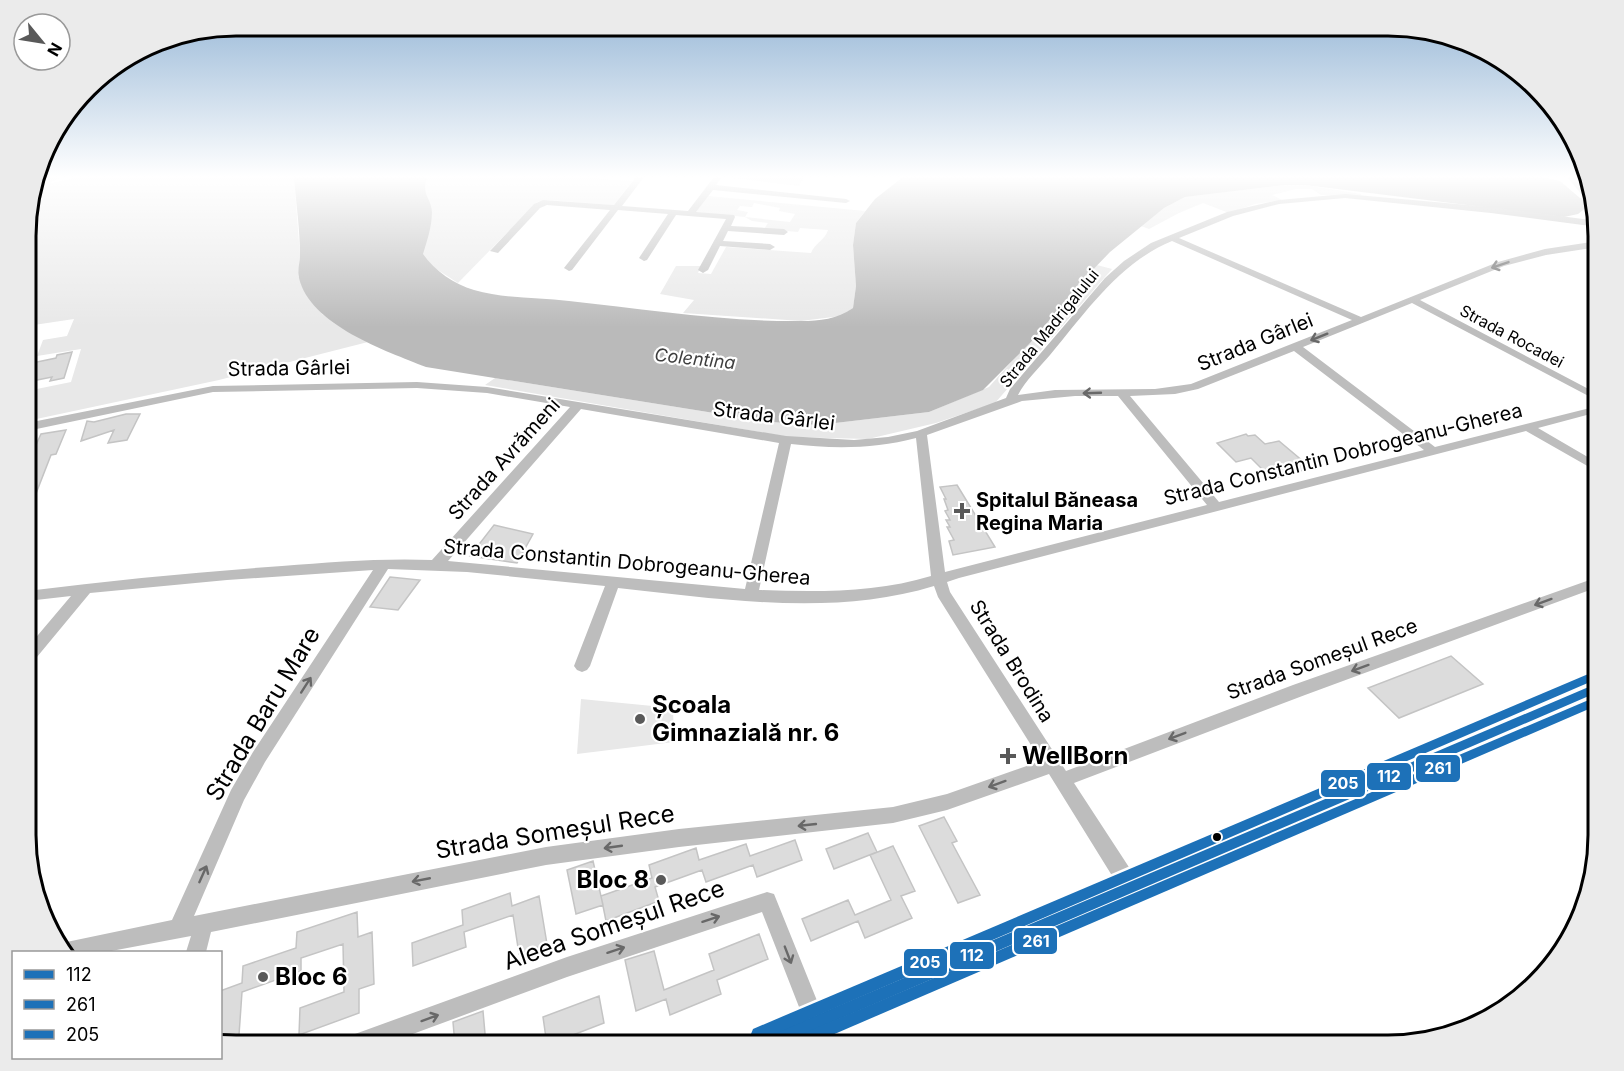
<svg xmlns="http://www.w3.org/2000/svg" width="1624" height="1071" font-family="Inter,sans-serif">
  <rect width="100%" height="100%" fill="#fff"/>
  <!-- green -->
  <path fill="#e8e8e8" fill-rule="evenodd" d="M37 177H61L48 184 78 177H294L300 255 298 276 322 314 368 342 219 380 27 421V391L71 382 81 349 37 356 43 340 67 336 74 319 27 326V209Z
    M427 177H578L632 181 614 205 549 200 537 202 458 283 430 265 422 254 432 216 423 188Z
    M723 177H804L799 186Z
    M1285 185H1305L1361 194V196L1321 195 1312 189H1296L1272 195 1282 200 1255 204 1229 213 1203 203 1179 213 1149 229 1141 226 1164 208 1185 197Z
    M708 196 865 211 856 223 853 245 856 286 853 308 841 316 801 321 683 313 694 300 660 294 676 266H701L698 273 711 274 726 247 811 253C815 243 825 240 828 230L800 228 798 232 764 229 768 223 752 221 745 217 696 212ZM754 203 780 208 779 211 795 214 790 222 745 217 748 212 737 210 740 206 752 207Z
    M1097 265 1112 269 995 403 936 423 868 439 789 437 485 385 495 378 771 422 818 425 929 412 989 387Z
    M581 699 673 708 674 742 577 754Z"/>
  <!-- water -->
  <path fill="#bababa" d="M294 177H427C421 195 431 197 432 212 432 226 427 241 423 254 435 271 454 284 474 290 505 299 538 297 569 301 645 309 724 322 801 321 820 321 837 319 853 308L856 286 853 245 856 223 875 199 903 177H1541L1560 181 1580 198 1591 199 1593 207H1587L1578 214 1564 217 1305 185H1285L1185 197 1164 208 1110 252 1085 278 1030 343 983 390 929 412 818 425 771 422 426 367C386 351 310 325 299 278 297 271 300 262 300 255 300 229 296 203 294 177Z"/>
  <!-- building -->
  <path fill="#dcdcdc" stroke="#c4c4c4" stroke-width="1.5" d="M72 352 64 378 50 381 52 377 27 382V364L56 358 57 355Z
    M126 414H140L127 440 108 443 114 430 81 441 87 421 94 422Z
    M66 430 56 454 51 455 35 496 27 498V474L34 458H30L41 434Z
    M1246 434 1248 436 1255 435 1265 444 1279 441 1311 468 1272 479 1251 458 1236 462 1217 443Z
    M957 485 995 547 953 555 949 541 954 540 947 527H950L946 520H950L945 511 948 510 944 499H946L940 487Z
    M494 525 533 534 517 563 470 556Z
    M390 577 420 580 398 610 370 607Z
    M1451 656 1483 684 1399 718 1368 688Z
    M944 817 957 841 952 843 980 895 958 903 919 826Z
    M868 833 877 852 834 869 826 849Z
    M795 840 802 860 757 877 753 865 706 882 702 870 655 887 659 901 606 921 601 896 652 878 649 865 696 848 699 860 746 844 750 856Z
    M893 846 915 891 901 896 912 918 865 938 858 921 811 941 802 919 848 900 855 915 891 900 870 855Z
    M593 861 603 905 576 914 567 870Z
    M510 893 512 906 539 896 547 944 519 954 513 915 464 932 466 947 413 966 412 943 463 925 462 910Z
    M357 912 358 937 372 932 374 984 359 989V1013L299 1035 300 1008 344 992 343 944 301 958V971L242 992 239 1035 220 1042V991L242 983 243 966 296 948 297 932Z
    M759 934 768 959 717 980 721 994 670 1015 666 999 636 1011 625 960 654 951 664 990 714 970 709 954Z
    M599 996 604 1023 547 1045 543 1017Z
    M483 1011 486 1045H455L453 1022Z"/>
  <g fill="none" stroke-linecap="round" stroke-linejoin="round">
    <defs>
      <path id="major" d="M1598 679V696L793 1045H750L754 1036Z"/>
    </defs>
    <!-- major casing -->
    <use href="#major" stroke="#dbdbdb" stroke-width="2"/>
    <!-- minor -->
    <path fill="#bdbdbd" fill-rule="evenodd" d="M636 177H644L622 206 688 211 714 177H722L716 185 846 199 850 201 846 203 713 190 696 212 734 215 735 217 731 226 784 229 788 232 784 235 728 231 723 241 770 244 775 247 770 250 720 246 708 270 703 273 698 270 726 219 676 215 647 260 644 261 639 258 668 214 618 210 572 270 569 271 564 268 610 210 547 205 540 208 498 253 490 251 534 204 543 200 614 205Z
      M1567 177H1575L1589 193 1592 202H1588Z
      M1345 194 1491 207 1598 221V227L1491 213 1345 198 1279 204 1233 216 1179 238 1361 317 1498 262 1545 249 1598 241V247L1546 255 1504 266 1420 300 1598 394V401L1412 303 1303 347 1435 447 1598 406V412L1538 428 1598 463V472L1526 431 959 578 947 582 950 592 1066 771 1293 685 1598 577V587L1305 695 1074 783 1138 881 1140 888 1138 895 1131 897 1124 895 1049 774 947 810 893 823 679 847 546 865 211 932 206 952H186L191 936 106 952H65L57 944 172 920 231 790 253 752 373 570 227 580 90 593 32 663 27 665V648L71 596 27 601V591C112 580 197 572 282 566 332 562 382 558 432 560L570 407 487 393 417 388 213 392 27 431V423L213 386 417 382 487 387 786 436 854 440 888 437 917 431 1006 398 1010 389 1105 278 1124 261 1151 243 1227 212 1279 200ZM1172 241 1352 320 1191 384 1155 389 1055 390 1018 395C1025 381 1040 367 1050 355 1086 312 1119 263 1172 241ZM1294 351 1424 450 1219 502 1130 396 1175 394 1198 389ZM1075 396H1118L1207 505 945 572 927 435 1022 401ZM581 409 779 443 745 589 448 561ZM916 438 931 576C876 593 816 592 759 590L791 444C833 449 875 449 916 438ZM388 569 467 572 605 586 574 666 577 670 582 672 587 670 590 666 618 588C720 599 834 617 934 586L938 597 1041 761 947 794 893 807 679 829 546 847 194 916 244 800 265 762Z
      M767 892 774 894 826 1023 822 1030 815 1034 808 1030 762 912 567 977 383 1045H344L347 1037 355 1034 567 957Z"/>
    <!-- major -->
    <use href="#major" fill="#bdbdbd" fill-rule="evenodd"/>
    <defs>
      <path id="bus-1" d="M1598 683V692L779 1045H756L758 1040Z"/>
      <path id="bus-2" d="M1598 696V705L809 1045H786L788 1040Z"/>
      <path id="bus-3" d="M1593 672 1597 673 1598 676 1597 679 763 1039 758 1041 753 1039 751 1034 753 1029Z"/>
    </defs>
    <!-- bus-1 casing -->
    <use href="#bus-1" stroke="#fff" stroke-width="5"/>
    <!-- bus-2 casing -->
    <use href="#bus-2" stroke="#fff" stroke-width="5"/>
    <!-- bus-3 casing -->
    <use href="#bus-3" stroke="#fff" stroke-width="5"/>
    <!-- bus-1 -->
    <use href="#bus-1" fill="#1d71b8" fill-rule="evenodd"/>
    <!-- bus-2 -->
    <use href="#bus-2" fill="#1d71b8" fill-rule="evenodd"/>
    <!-- bus-3 -->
    <use href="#bus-3" fill="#1d71b8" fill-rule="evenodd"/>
  </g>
  <!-- one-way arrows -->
  <defs><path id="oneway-shaft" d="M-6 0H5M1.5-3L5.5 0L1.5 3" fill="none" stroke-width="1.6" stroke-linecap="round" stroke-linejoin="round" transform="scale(1.5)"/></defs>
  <g stroke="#686868">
    <use href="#oneway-shaft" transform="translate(1500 265) rotate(161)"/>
    <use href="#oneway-shaft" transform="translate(1319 337) rotate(158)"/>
    <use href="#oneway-shaft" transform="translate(1092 393) rotate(178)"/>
    <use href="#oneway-shaft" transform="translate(1543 602) rotate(160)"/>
    <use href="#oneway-shaft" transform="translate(1360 668) rotate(160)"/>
    <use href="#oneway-shaft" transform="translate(306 685) rotate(-57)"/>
    <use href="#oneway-shaft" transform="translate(1177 736) rotate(159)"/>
    <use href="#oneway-shaft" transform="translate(997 784) rotate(160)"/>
    <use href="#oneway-shaft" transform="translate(807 825) rotate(174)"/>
    <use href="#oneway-shaft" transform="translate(613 847) rotate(172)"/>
    <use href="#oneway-shaft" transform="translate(203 874) rotate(-66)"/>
    <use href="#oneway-shaft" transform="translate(421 880) rotate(169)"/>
    <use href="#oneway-shaft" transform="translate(711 919) rotate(-18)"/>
    <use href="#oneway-shaft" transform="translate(616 950) rotate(-18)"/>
    <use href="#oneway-shaft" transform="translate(788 955) rotate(69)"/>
    <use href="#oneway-shaft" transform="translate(430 1018) rotate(-20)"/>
  </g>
  <!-- sky -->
  <linearGradient id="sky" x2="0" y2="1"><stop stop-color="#95b6d6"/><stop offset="0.54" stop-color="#fff"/><stop offset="1" stop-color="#fff" stop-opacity="0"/></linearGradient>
  <rect width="1624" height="327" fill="url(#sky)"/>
  <!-- markers -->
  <g fill="#595959" stroke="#fff" stroke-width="2">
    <path d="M959 502h6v6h6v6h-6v6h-6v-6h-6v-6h6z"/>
    <circle cx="640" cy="719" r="6"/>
    <path d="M1005 747h6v6h6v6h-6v6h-6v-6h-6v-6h6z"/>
    <circle cx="661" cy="880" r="6"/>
    <circle cx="263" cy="977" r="6"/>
  </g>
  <circle fill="#000" stroke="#fff" stroke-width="2" cx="1217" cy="837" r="5"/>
  <g text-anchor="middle" stroke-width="4.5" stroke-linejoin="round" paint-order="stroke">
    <!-- far-street labels -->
    <g font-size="16" fill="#000" stroke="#fff">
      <text transform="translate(1049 328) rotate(-51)" y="6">Strada Madrigalului</text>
      <text transform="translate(1512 336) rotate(28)" y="6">Strada Rocadei</text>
    </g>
    <!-- far-water labels -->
    <g font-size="18" font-style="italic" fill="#3e3e3e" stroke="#fff">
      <text transform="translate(695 359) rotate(6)" y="6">Colentina</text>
    </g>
    <!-- street labels -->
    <g font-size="20" fill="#000" stroke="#fff">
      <text transform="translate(1255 342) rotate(-22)" y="7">Strada Gârlei</text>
      <text transform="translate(289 368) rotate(-1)" y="7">Strada Gârlei</text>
      <text transform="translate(774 416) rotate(7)" y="7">Strada Gârlei</text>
      <text transform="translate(1343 454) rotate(-14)" y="7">Strada Constantin Dobrogeanu-Gherea</text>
      <text transform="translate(504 459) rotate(-48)" y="7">Strada Avrămeni</text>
      <text transform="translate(627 562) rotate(5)" y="7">Strada Constantin Dobrogeanu-Gherea</text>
      <text transform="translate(1322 659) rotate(-20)" y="7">Strada Someșul Rece</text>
      <text transform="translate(1012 661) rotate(58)" y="7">Strada Brodina</text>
    </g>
    <!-- poi labels -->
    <g font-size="20" font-weight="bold" fill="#000" stroke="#fff" text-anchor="start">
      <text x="976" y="507">Spitalul Băneasa<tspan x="976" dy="23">Regina Maria</tspan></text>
    </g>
    <!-- near-poi labels -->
    <g font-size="24" font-weight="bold" fill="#000" stroke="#fff" text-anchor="start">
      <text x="652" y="713">Școala<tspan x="652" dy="28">Gimnazială nr. 6</tspan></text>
      <text x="1022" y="764">WellBorn</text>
      <text x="649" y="888" text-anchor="end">Bloc 8</text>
      <text x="275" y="985">Bloc 6</text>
    </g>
    <!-- near-street labels -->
    <g font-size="24" fill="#000" stroke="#fff">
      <text transform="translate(263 714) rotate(-59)" y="8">Strada Baru Mare</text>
      <text transform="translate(555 832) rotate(-9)" y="8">Strada Someșul Rece</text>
      <text transform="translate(614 925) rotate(-19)" y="8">Aleea Someșul Rece</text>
    </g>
  </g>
  <!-- crop -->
  <path d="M0 0H1624V1071H0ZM236 36H1388A200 200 0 0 1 1588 236V835A200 200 0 0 1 1388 1035H236A200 200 0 0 1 36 835V236A200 200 0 0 1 236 36Z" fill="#ebebeb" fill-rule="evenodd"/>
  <path fill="none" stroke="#000" stroke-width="3" d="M236 36H1388A200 200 0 0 1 1588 236V835A200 200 0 0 1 1388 1035H236A200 200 0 0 1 36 835V236A200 200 0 0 1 236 36Z"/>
  <g stroke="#fff" stroke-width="2">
    <rect x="1415" y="754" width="46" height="29" rx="6" fill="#1d71b8"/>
    <rect x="1366" y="762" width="46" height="29" rx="6" fill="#1d71b8"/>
    <rect x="1320" y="769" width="46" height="29" rx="6" fill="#1d71b8"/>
    <rect x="1013" y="927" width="45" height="28" rx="6" fill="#1d71b8"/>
    <rect x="949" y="941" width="46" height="29" rx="6" fill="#1d71b8"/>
    <rect x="903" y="948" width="45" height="29" rx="6" fill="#1d71b8"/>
  </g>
  <g font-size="16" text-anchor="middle" font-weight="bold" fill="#fff">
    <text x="1438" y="774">261</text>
    <text x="1389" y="782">112</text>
    <text x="1343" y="789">205</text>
    <text x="1036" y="947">261</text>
    <text x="972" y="961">112</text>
    <text x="925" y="968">205</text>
  </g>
  <!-- legend -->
  <rect x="12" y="951" width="210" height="108" fill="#ffffff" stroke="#999999" stroke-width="1.5"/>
  <rect x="24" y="970" width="30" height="9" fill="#1d71b8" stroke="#999999" stroke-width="1.5"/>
  <text x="66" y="981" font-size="18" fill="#000000">112</text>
  <rect x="24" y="1000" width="30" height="9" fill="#1d71b8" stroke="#999999" stroke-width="1.5"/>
  <text x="66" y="1011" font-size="18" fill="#000000">261</text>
  <rect x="24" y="1030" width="30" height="9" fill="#1d71b8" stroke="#999999" stroke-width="1.5"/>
  <text x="66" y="1041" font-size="18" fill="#000000">205</text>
  <!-- north arrow -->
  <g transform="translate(42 42) rotate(120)"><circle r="28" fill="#ffffff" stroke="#999999" stroke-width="1.5"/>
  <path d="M0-4.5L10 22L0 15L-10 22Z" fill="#595959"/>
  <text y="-9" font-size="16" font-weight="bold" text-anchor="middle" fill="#000000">N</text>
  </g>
</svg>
